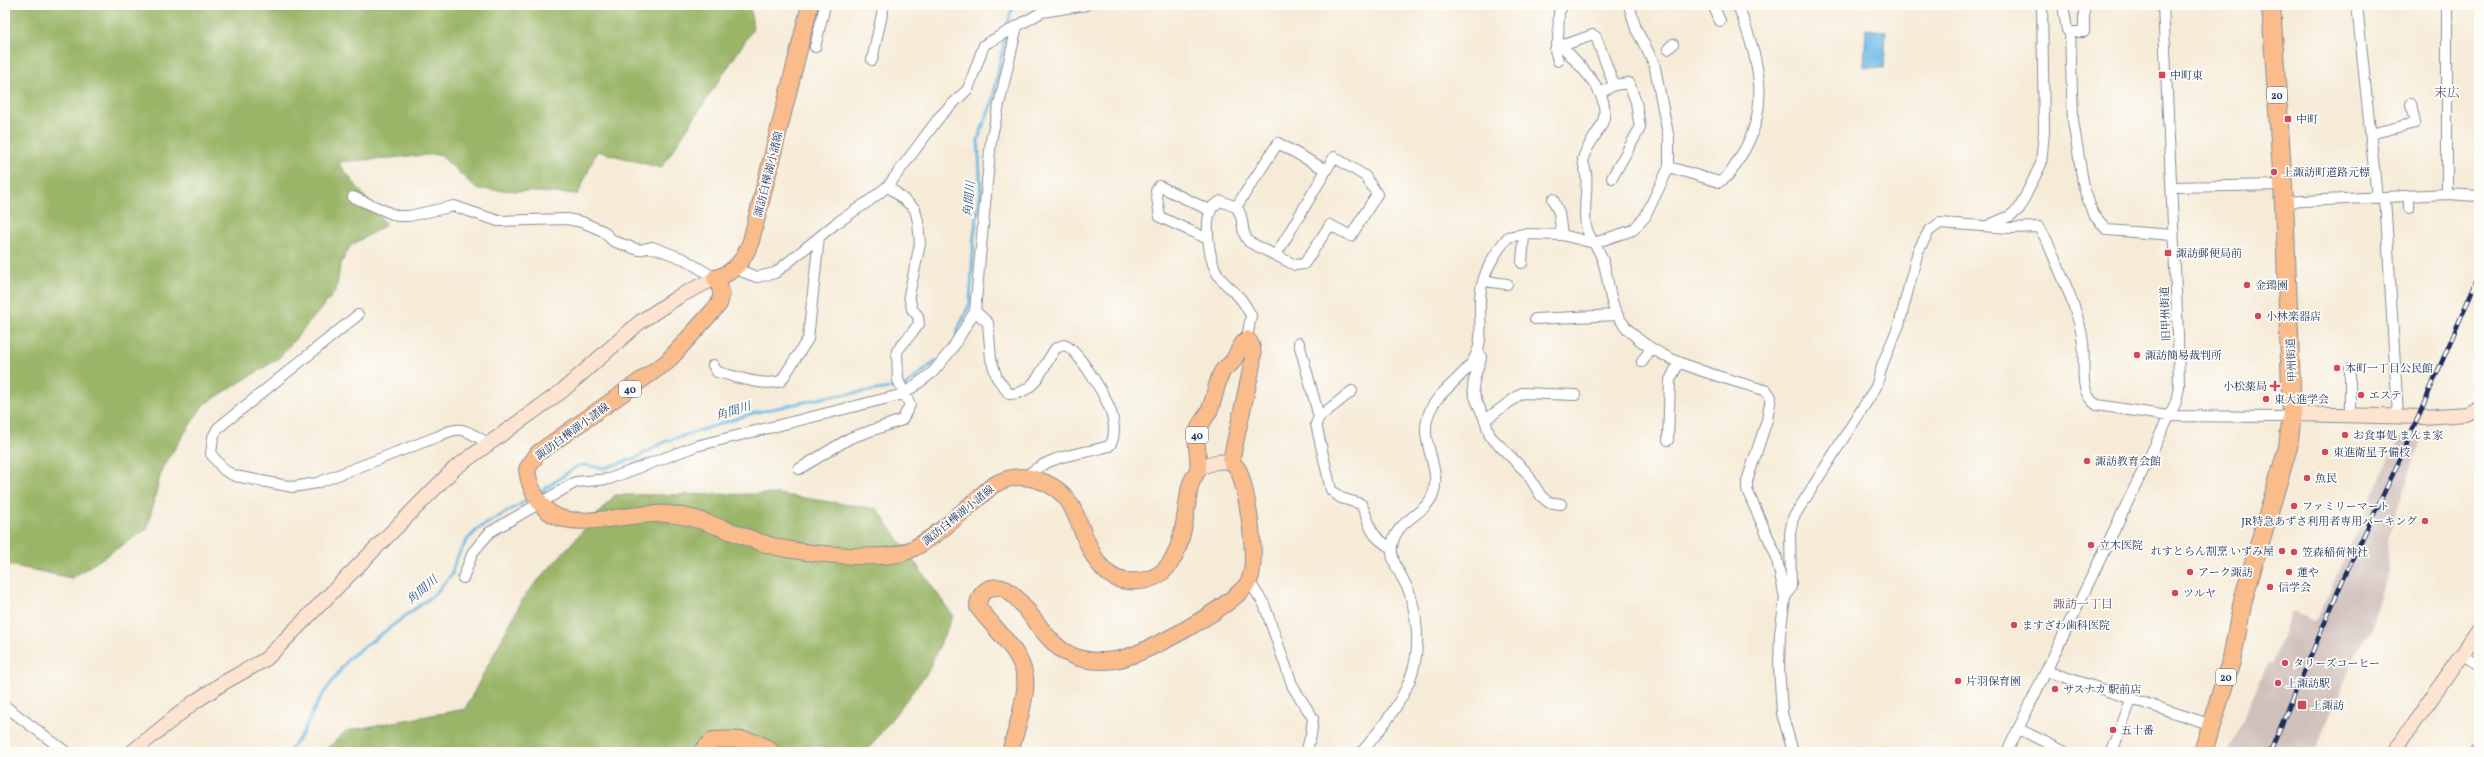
<svg xmlns="http://www.w3.org/2000/svg" width="2484" height="757" font-family="Vollkorn,'Noto Serif JP',serif">
  <rect width="100%" height="100%" fill="#fdfcf7"/>
  <filter id="ink" filterUnits="userSpaceOnUse"><feTurbulence type="fractalNoise" baseFrequency=".025" numOctaves="2"/><feDisplacementMap in="SourceGraphic" scale="8" xChannelSelector="R" yChannelSelector="G"/><feConvolveMatrix kernelMatrix="1 2 1 2 8 2 1 2 1" color-interpolation-filters="sRGB"/></filter>
  <filter id="wash" filterUnits="userSpaceOnUse"><feTurbulence type="fractalNoise" baseFrequency=".012" numOctaves="4" result="noise"/><feDisplacementMap in="SourceGraphic" scale="16" xChannelSelector="R" yChannelSelector="G"/><feGaussianBlur stdDeviation="0.9" result="paint"/><feColorMatrix in="noise" values="0 0 0 0 0 0 0 0 0 0 0 0 0 0 0 0 0 1.4 0 .05"/><feComposite in="paint" operator="in"/></filter>
  <g filter="url(#wash)">
    <rect width="100%" height="100%" fill="#f6ebd7"/>
    <!-- industrial -->
    <path fill="#d0c0bc" d="M2405 433 2423 434 2387 539 2389 569 2371 631 2361 643 2315 752H2228L2268 663 2271 664 2292 612 2314 621 2321 611 2391 454Z"/>
    <!-- forest -->
    <path fill="#9ab567" stroke="#5a7262" d="M5 5H750L753 29 661 168 597 151 578 194 477 189 439 154 338 162 386 225 350 246 340 266 336 291 278 359 203 405 162 468 147 529 72 578 5 564Z
      M777 494 877 509 953 616 927 673 866 752H851L808 745 797 752H324L346 731 465 709 525 595 615 495Z"/>
    <!-- water -->
    <path fill="#68b7e3" stroke="#4273a0" d="M1866 29 1886 31 1884 68 1864 67Z"/>
    <g fill="none" stroke-linecap="round" stroke-linejoin="round">
      <!-- stream -->
      <path stroke="#68b7e3" stroke-width="3" d="M1006 30 1010 14 1015 5
        M956 334 970 303 974 235 981 192 978 139 993 100 1005 36
        M539 493 577 466 583 465 604 468 636 458 664 442 754 413 827 397 905 386 936 361
        M288 752 301 736 319 700 349 658 435 594 452 574 455 561 467 540 479 528 531 498"/>
    </g>
  </g>
  <g filter="url(#ink)">
    <g fill="none" stroke-linecap="round" stroke-linejoin="round">
      <defs>
        <path id="street" d="M1563 5 1559 12 1558 41C1575 63 1615 93 1602 124 1597 135 1585 148 1583 159 1583 164 1586 170 1586 174 1588 191 1583 209 1586 226 1588 237 1598 247 1602 258 1609 276 1608 300 1618 316 1644 361 1721 376 1767 391L1771 397 1767 420 1747 481V490L1776 555 1785 598
          M1713 5 1720 21
          M2063 5 2067 30 2070 32 2073 121 2084 188 2093 214 2107 230 2173 235
          M2357 5 2377 198
          M2070 32H2084V5
          M1558 41 1555 50 1558 61
          M1561 46 1593 35 1596 37 1614 85
          M815 47 825 5
          M1668 49 1673 44
          M872 60 884 5
          M1601 93 1614 85 1629 83 1636 102 1640 128 1612 178
          M2370 134 2415 123 2411 104
          M1669 167 1719 182C1731 176 1735 165 1742 154 1773 103 1757 57 1738 5
          M2172 187 2282 185
          M2447 194V5
          M2409 196V208
          M353 197 397 216H409L454 206 498 221 567 219 582 222 603 231 613 241 639 250 652 247 684 259 715 278
          M2385 197 2398 416
          M1553 199 1559 213 1562 235
          M2284 202 2447 194 2479 196
          M1236 207 1278 143 1326 170
          M1991 224 2010 216 2019 209 2041 164 2044 132 2042 5
          M1208 239 1160 217 1156 191 1159 186 1209 210
          M1522 263 1524 234
          M735 269 757 277 775 273 835 224 869 201 888 186 941 115 968 89 984 45 1042 12 1086 5
          M1484 281 1507 284
          M975 311 988 323 991 359 997 378 1009 394C1037 394 1042 366 1056 348L1064 345C1077 348 1104 394 1109 407 1114 418 1117 438 1109 446 1077 456 1054 453 1026 476
          M358 315 218 428 213 437 211 454 224 470 235 476 293 487 317 483 439 436C462 423 468 432 489 444
          M1535 319 1617 315
          M1247 339 1251 315C1247 309 1244 302 1239 297 1232 289 1224 284 1218 275 1209 260 1203 220 1213 206L1221 201 1236 207C1246 218 1239 231 1249 242L1295 265 1304 264 1330 225 1351 236 1377 194 1365 176 1334 157 1276 255
          M1299 343 1319 417 1316 424 1331 490 1341 498 1361 504C1373 528 1366 532 1391 548
          M1477 351 1481 357 1480 362C1468 393 1473 391 1485 420L1522 393 1575 395
          M1642 362 1651 348
          M713 365 717 372C735 376 762 387 781 381L808 339 819 237
          M2350 369V414
          M1319 417 1352 391
          M1485 420 1490 436 1527 473 1541 496 1548 502 1561 504
          M1668 440 1670 380 1679 362
          M799 469 850 438 902 420 910 405 898 380 897 351 919 324 918 316 912 309 909 295 920 244 918 222 915 209 888 186
          M463 578 473 552 490 532 576 482 609 479 696 446 904 394 933 372 952 349 975 311 991 140 1017 26
          M1249 581 1264 604 1293 687 1313 718 1311 735 1306 752
          M2463 655 2479 665
          M2046 671 2212 725
          M5 706 66 752
          M2019 729 2065 752
          M1362 752C1405 699 1431 664 1410 594 1405 579 1390 563 1392 547 1394 520 1426 515 1433 494 1442 470 1421 444 1427 420 1433 390 1469 378 1478 350 1483 333 1479 316 1480 299 1481 276 1494 254 1508 237L1524 234 1562 235 1594 243 1633 230 1645 217 1669 167V139L1654 63 1636 29 1629 5
          M1793 752 1782 713 1779 667 1780 634 1785 598 1791 587 1790 533 1793 518 1876 387 1883 363 1899 325 1918 251 1929 231 1940 223 2010 228 2039 227 2047 241C2059 270 2080 313 2083 343 2086 364 2077 393 2097 405L2168 416 2280 417 2292 414
          M2007 752 2176 402 2179 387 2178 335 2163 5
          M2112 752 2131 700
          M2476 752 2479 749"/>
        <path id="secondary" d="M2292 414 2424 417 2466 414 2479 408
          M1198 468 1216 462 1231 461
          M132 752 193 703 223 683 266 659 455 468 562 391 640 322 678 297 715 278
          M2394 752 2479 630"/>
        <path id="primary" d="M810 5 751 241C744 260 735 273 715 278 721 287 723 294 719 304L667 362 538 453 527 469C529 487 539 510 558 517 584 528 637 511 668 514 703 517 733 534 766 544 793 553 870 560 898 554 926 549 969 505 992 486 1007 477 1021 474 1038 480 1050 484 1062 491 1069 502 1085 527 1091 578 1127 581 1184 587 1183 523 1190 486 1192 479 1196 475 1198 469 1200 461 1195 443 1197 433 1199 424 1207 417 1210 409 1215 397 1216 383 1222 372 1224 367 1230 366 1233 361 1238 353 1239 346 1247 339 1255 347 1253 359 1251 370L1231 461C1234 465 1239 469 1240 474 1247 495 1259 561 1249 581 1236 605 1142 657 1115 660 1099 662 1080 661 1065 652 1041 637 1027 602 1005 589 998 586 990 587 985 591 980 595 978 601 978 607 993 628 1021 650 1025 677 1028 695 1015 734 1010 752
          M701 752 713 740C734 739 755 737 772 752"/>
        <path id="highway" d="M2203 752 2232 658 2243 600 2288 447 2292 414 2284 202 2271 5"/>
      </defs>
      <!-- street casing -->
      <use href="#street" stroke="#888d9a" stroke-width="12"/>
      <!-- secondary casing -->
      <use href="#secondary" stroke="#888d9a" stroke-width="16"/>
      <!-- primary casing -->
      <use href="#primary" stroke="#888d9a" stroke-width="18"/>
      <!-- highway casing -->
      <use href="#highway" stroke="#888d9a" stroke-width="20"/>
      <!-- street -->
      <use href="#street" stroke="#fff" stroke-width="10"/>
      <!-- secondary -->
      <use href="#secondary" stroke="#fde4d1" stroke-width="14"/>
      <!-- primary -->
      <use href="#primary" stroke="#fabc8b" stroke-width="16"/>
      <!-- highway -->
      <use href="#highway" stroke="#fabc8b" stroke-width="18"/>
      <defs>
        <path id="rail" d="M2270 752 2345 575 2402 455 2479 275"/>
      </defs>
      <!-- rail casing -->
      <use href="#rail" stroke="#1b2f5e" stroke-width="4.5"/>
      <!-- rail -->
      <use href="#rail" stroke="#fdfcf7" stroke-width="3" stroke-dasharray="9" stroke-linecap="butt"/>
    </g>
  </g>
  <!-- markers -->
  <g fill="#d1495b" stroke="#fdfcf7" stroke-width="1.5">
    <rect x="2158" y="71" width="8" height="8" rx="2"/>
    <rect x="2284" y="115" width="8" height="8" rx="2"/>
    <circle cx="2274" cy="172" r="4"/>
    <rect x="2164" y="249" width="8" height="8" rx="2"/>
    <circle cx="2247" cy="285" r="4"/>
    <circle cx="2258" cy="316" r="4"/>
    <circle cx="2137" cy="355" r="4"/>
    <circle cx="2337" cy="368" r="4"/>
    <path d="M2273 380h4v4h4v4h-4v4h-4v-4h-4v-4h4z"/>
    <circle cx="2361" cy="395" r="4"/>
    <circle cx="2266" cy="399" r="4"/>
    <circle cx="2345" cy="435" r="4"/>
    <circle cx="2325" cy="452" r="4"/>
    <circle cx="2087" cy="461" r="4"/>
    <circle cx="2307" cy="478" r="4"/>
    <circle cx="2294" cy="506" r="4"/>
    <circle cx="2425" cy="521" r="4"/>
    <circle cx="2091" cy="545" r="4"/>
    <circle cx="2282" cy="551" r="4"/>
    <circle cx="2294" cy="552" r="4"/>
    <circle cx="2190" cy="572" r="4"/>
    <circle cx="2289" cy="572" r="4"/>
    <circle cx="2270" cy="587" r="4"/>
    <circle cx="2175" cy="593" r="4"/>
    <circle cx="2014" cy="625" r="4"/>
    <circle cx="2285" cy="663" r="4"/>
    <circle cx="1958" cy="681" r="4"/>
    <circle cx="2278" cy="683" r="4"/>
    <circle cx="2055" cy="689" r="4"/>
    <rect x="2297" y="700" width="10" height="10" rx="2"/>
    <circle cx="2113" cy="730" r="4"/>
  </g>
  <g text-anchor="middle" stroke-width="3.5" stroke-linejoin="round" paint-order="stroke">
    <!-- shield labels -->
    <g fill="#fdfcf7" stroke="#5f6c8c" stroke-width="1">
      <rect x="2267" y="87" width="20" height="16" rx="3"/>
      <rect x="619" y="381" width="22" height="16" rx="3"/>
      <rect x="1186" y="427" width="22" height="16" rx="3"/>
      <rect x="2216" y="669" width="20" height="16" rx="3"/>
    </g>
    <g font-size="10" font-weight="bold" fill="#1b2f5e">
      <text x="2277" y="99">20</text>
      <text x="630" y="393">40</text>
      <text x="1197" y="439">40</text>
      <text x="2226" y="681">20</text>
    </g>
    <!-- poi labels -->
    <g font-size="11" fill="#1b2f5e" stroke="#fdfcf7" text-anchor="start">
      <text x="2170" y="79">中町東</text>
      <text x="2296" y="123">中町</text>
      <text x="2282" y="176">上諏訪町道路元標</text>
      <text x="2176" y="257">諏訪郵便局前</text>
      <text x="2255" y="289">金鵄園</text>
      <text x="2266" y="320">小林楽器店</text>
      <text x="2145" y="359">諏訪簡易裁判所</text>
      <text x="2345" y="372">本町一丁目公民館</text>
      <text x="2267" y="390" text-anchor="end">小松薬局</text>
      <text x="2369" y="399">エステ</text>
      <text x="2274" y="403">東大進学会</text>
      <text x="2353" y="439">お食事処 まんま家</text>
      <text x="2333" y="456">東進衛星予備校</text>
      <text x="2095" y="465">諏訪教育会館</text>
      <text x="2315" y="482">魚民</text>
      <text x="2302" y="510">ファミリーマート</text>
      <text x="2417" y="525" text-anchor="end">JR特急あずさ利用者専用パーキング</text>
      <text x="2099" y="549">立木医院</text>
      <text x="2274" y="555" text-anchor="end">れすとらん割烹 いずみ屋</text>
      <text x="2302" y="556">笠森稲荷神社</text>
      <text x="2198" y="576">アーク諏訪</text>
      <text x="2297" y="576">蓮や</text>
      <text x="2278" y="591">信学会</text>
      <text x="2183" y="597">ツルヤ</text>
      <text x="2022" y="629">ますざわ歯科医院</text>
      <text x="2293" y="667">タリーズコーヒー</text>
      <text x="1966" y="685">片羽保育園</text>
      <text x="2286" y="687">上諏訪駅</text>
      <text x="2063" y="693">サスナカ 駅前店</text>
      <text x="2311" y="709">上諏訪</text>
      <text x="2121" y="734">五十番</text>
    </g>
    <!-- street labels -->
    <g font-size="11" fill="#1b2f5e" stroke="#fdfcf7">
      <text transform="translate(768 174) rotate(-76)" y="4">諏訪白樺湖小諸線</text>
      <text transform="translate(2165 314) rotate(-92)" y="4">旧甲州街道</text>
      <text transform="translate(2291 360) rotate(-93)" y="4">甲州街道</text>
      <text transform="translate(572 431) rotate(-36)" y="4">諏訪白樺湖小諸線</text>
      <text transform="translate(958 515) rotate(-39)" y="4">諏訪白樺湖小諸線</text>
    </g>
    <!-- water labels -->
    <g font-size="12" font-style="italic" fill="#325886" stroke="#fdfcf7">
      <text transform="translate(969 199) rotate(-85)" y="4">角間川</text>
      <text transform="translate(733 411) rotate(-17)" y="4">角間川</text>
      <text transform="translate(422 590) rotate(-41)" y="4">角間川</text>
    </g>
    <!-- neighbourhood labels -->
    <g font-size="12" fill="#625472" stroke="#fdfcf7">
      <text x="2083" y="608">諏訪一丁目</text>
    </g>
    <!-- quarter labels -->
    <g font-size="13" fill="#625472" stroke="#fdfcf7">
      <text x="2447" y="97">末広</text>
    </g>
  </g>
  <!-- margin -->
  <rect width="2484" height="757" fill="none" stroke="#fdfcf7" stroke-width="20"/>
</svg>
